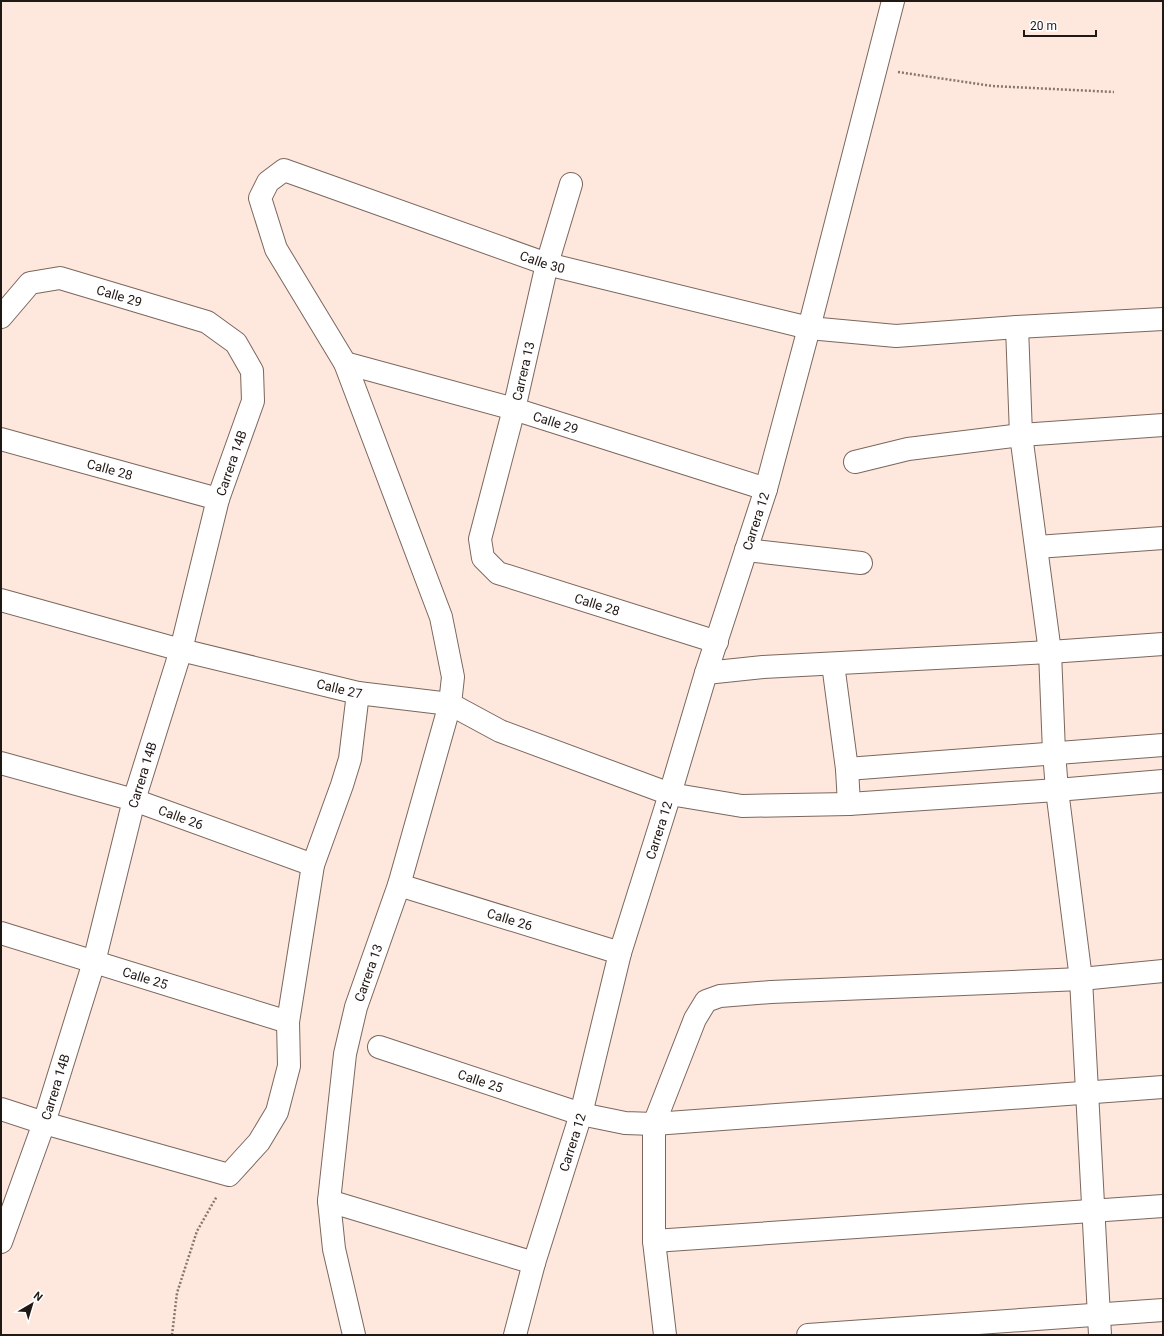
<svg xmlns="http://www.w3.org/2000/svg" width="1164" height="1336" font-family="Roboto,sans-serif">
  <rect width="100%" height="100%" fill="#fee7dc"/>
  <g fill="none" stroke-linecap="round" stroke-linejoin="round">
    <defs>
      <g id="street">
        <path id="s1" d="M571 184 547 264 514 409 480 539 483 558 498 573 717 642"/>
        <path id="s2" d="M1 317 30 283 60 278 207 322 236 343 252 371 253 401 218 499 181 650 134 800 94 962 44 1123 1 1242"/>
        <path d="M1017 327 1021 435 1050 652 1054 752 1057 790 1081 979 1100 1335"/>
        <path id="s3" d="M345 363 514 409 766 489"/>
        <path id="s4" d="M1 439 218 499"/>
        <path d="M855 462 908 449 1021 435 1163 425"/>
        <path d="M1037 547 1163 538"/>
        <path d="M746 550 861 563"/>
        <path id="s5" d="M1 600 181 650 358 693 450 704 500 731 670 794 742 806 849 804 1057 790 1163 781"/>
        <path d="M833 664 847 769 849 804"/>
        <path d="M706 673 763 667 1050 652 1163 644"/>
        <path id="s6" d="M1 763 134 800 313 865"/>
        <path d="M847 769 1163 745"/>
        <path id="s7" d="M399 885 620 953"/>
        <path id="s8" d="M1 933 288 1022"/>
        <path id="s9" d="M379 1047 581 1114 625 1123 654 1124 1163 1087"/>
        <path d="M1 1109 44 1123 229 1175 259 1142 277 1112 289 1066 288 1022 313 865 342 785 350 759 358 693"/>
        <path d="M329 1201 534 1263"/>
        <path d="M654 1241 1163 1206"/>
        <path id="s10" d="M354 1335 334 1249 329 1201 345 1054 356 1007 399 885 450 704 453 677 441 617 345 363 276 249 260 198 268 182 284 170 547 264 809 328 896 336 1017 327 1163 319"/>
        <path id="s11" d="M515 1335 534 1263 581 1114 620 953 670 794 706 673 766 489 809 328 893 1"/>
        <path d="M665 1335 654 1241V1124L695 1019 706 1001 720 996 771 992 1081 979 1163 971"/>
        <path d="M808 1335 1163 1310"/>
      </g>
    </defs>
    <!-- street casing -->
    <use href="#street" stroke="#7b675e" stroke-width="24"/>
    <!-- path -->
    <path stroke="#85766f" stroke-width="2.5" stroke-dasharray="2 2" stroke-linecap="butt" d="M898 72 992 86 1114 92
      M172 1335 177 1293 197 1231 217 1196"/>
    <!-- street -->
    <use href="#street" stroke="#fff" stroke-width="22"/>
  </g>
  <g text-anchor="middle" stroke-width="3" stroke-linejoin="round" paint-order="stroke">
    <!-- street labels -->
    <g font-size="13" fill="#201814" stroke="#fff">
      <text dy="5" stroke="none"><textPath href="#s10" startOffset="1509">Calle 30</textPath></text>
      <text dy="5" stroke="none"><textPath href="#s2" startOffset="137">Calle 29</textPath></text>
      <text transform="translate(523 371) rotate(-77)" y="5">Carrera 13</text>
      <text dy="5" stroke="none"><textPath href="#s3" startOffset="219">Calle 29</textPath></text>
      <text transform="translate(231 463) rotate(-71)" y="5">Carrera 14B</text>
      <text dy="5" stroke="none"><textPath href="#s4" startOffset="113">Calle 28</textPath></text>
      <text dy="5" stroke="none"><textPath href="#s11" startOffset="849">Carrera 12</textPath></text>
      <text dy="5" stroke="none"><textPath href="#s1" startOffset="511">Calle 28</textPath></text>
      <text dy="5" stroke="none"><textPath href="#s5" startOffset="350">Calle 27</textPath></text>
      <text transform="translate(142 775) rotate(-73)" y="5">Carrera 14B</text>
      <text dy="5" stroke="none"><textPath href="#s6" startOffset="188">Calle 26</textPath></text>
      <text dy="5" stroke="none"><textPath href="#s11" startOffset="525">Carrera 12</textPath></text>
      <text dy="5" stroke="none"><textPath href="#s7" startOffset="116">Calle 26</textPath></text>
      <text dy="5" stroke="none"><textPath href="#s10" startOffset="369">Carrera 13</textPath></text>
      <text dy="5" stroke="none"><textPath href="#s8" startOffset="151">Calle 25</textPath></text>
      <text dy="5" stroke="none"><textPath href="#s9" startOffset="107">Calle 25</textPath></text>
      <text transform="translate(55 1087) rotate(-73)" y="5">Carrera 14B</text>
      <text dy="5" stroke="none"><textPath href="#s11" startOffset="201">Carrera 12</textPath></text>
    </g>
  </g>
  <!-- border -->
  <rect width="1164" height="1336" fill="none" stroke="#201814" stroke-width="4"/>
  <!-- north arrow -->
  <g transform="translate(32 1304) rotate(38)" stroke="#ffffff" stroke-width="3" paint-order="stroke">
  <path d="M0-3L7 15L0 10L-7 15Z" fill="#201814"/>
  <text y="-6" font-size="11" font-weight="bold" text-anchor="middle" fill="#201814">N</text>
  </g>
  <!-- scale -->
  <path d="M1024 30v6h72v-6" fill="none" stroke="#201814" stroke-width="2"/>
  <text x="1030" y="30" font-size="12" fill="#201814" stroke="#ffffff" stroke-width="3" paint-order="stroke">20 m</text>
</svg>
